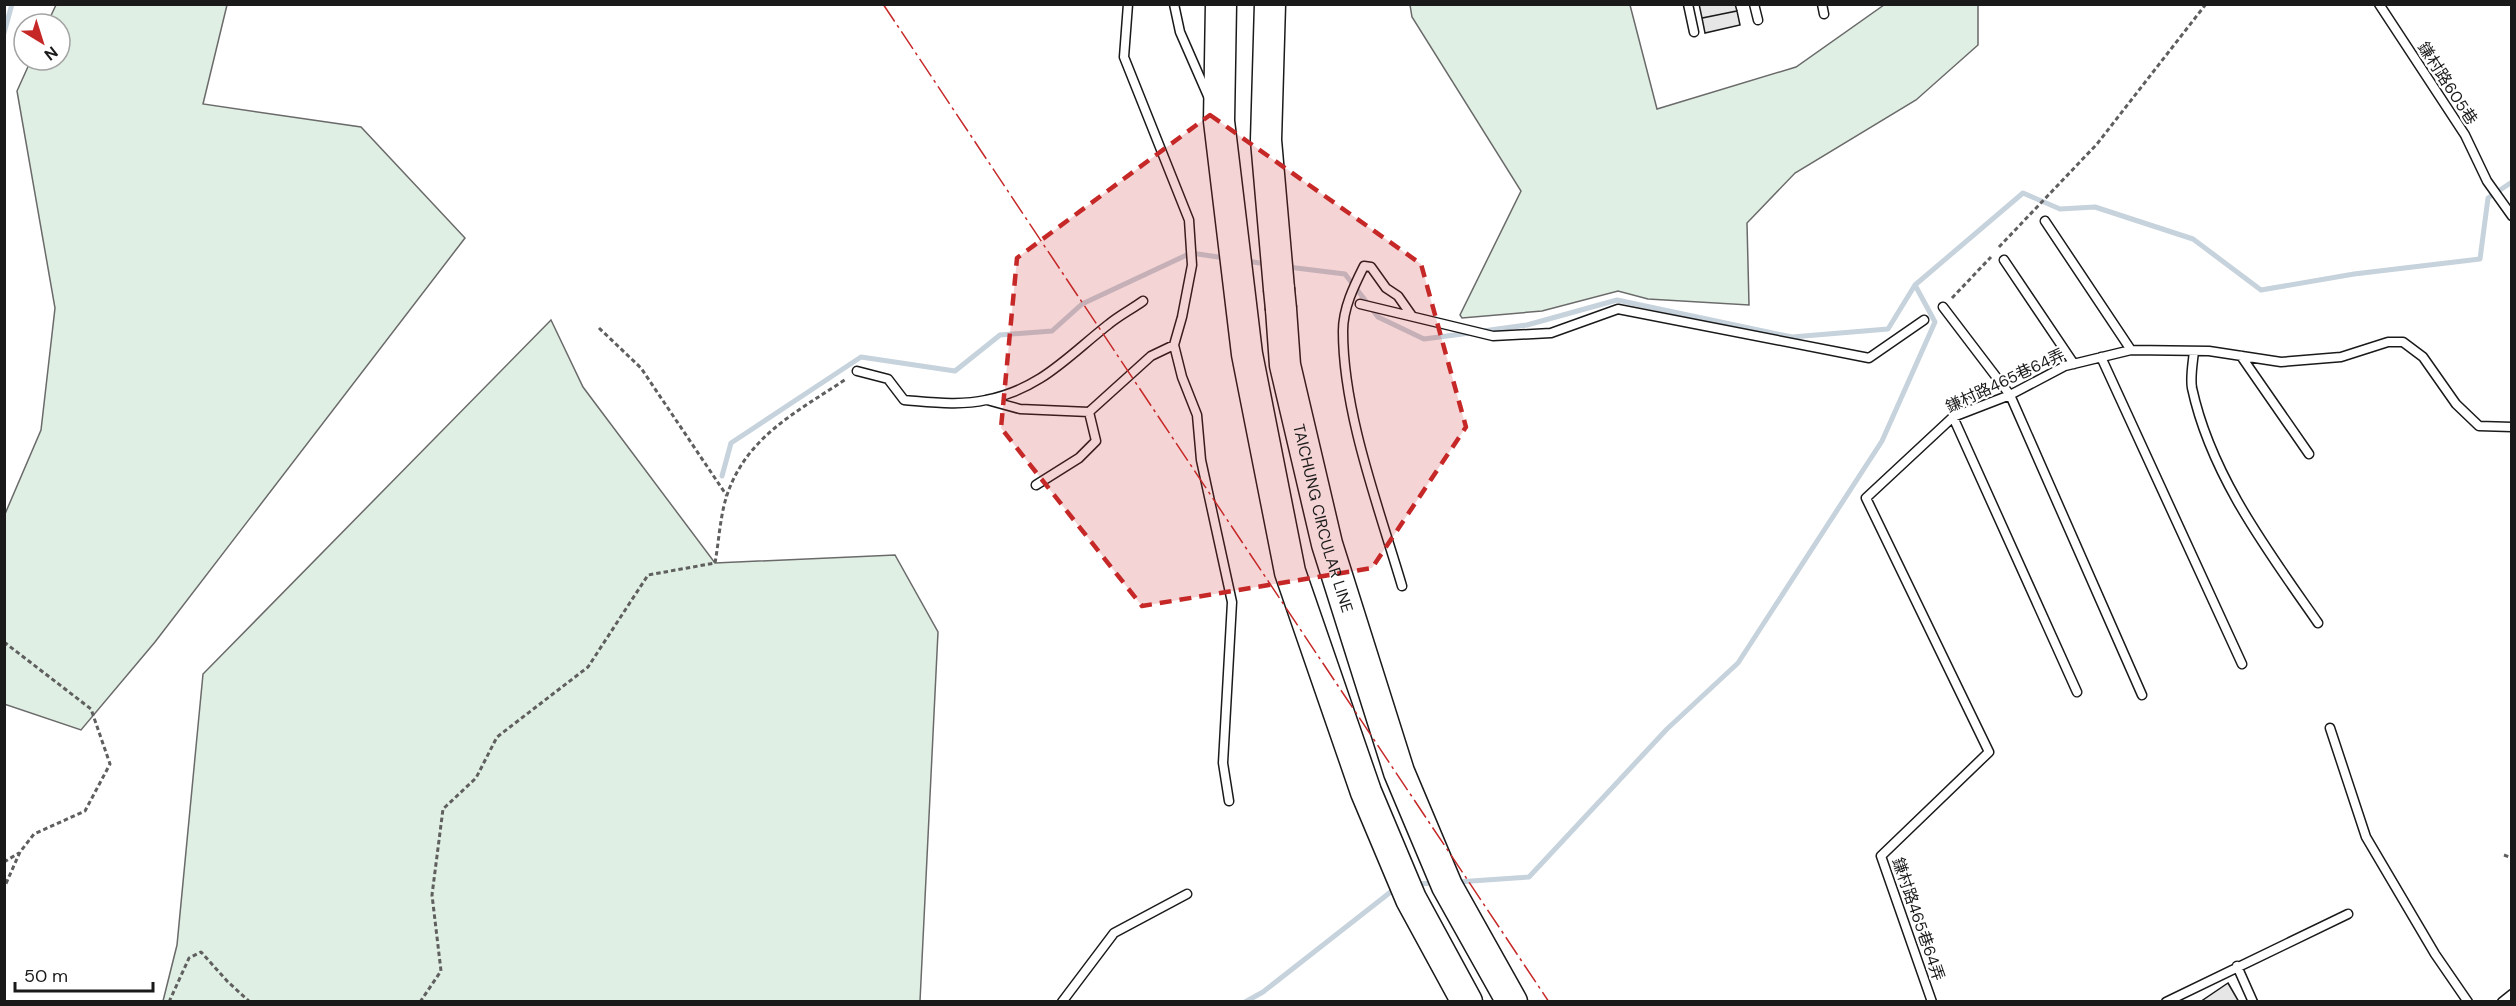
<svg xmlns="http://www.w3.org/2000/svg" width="2516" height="1006" font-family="'DM Sans','Noto Sans TC',sans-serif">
  <rect width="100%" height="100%" fill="#fff"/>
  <!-- green -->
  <path fill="#e0efe3" stroke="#6a6a6a" stroke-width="1.5" d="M56 5H227L203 104 361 127 465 238 155 642 81 730 4 704 5 514 41 430 55 308 17 91 31 60H60V24H47Z
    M1410 5H1630L1657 109 1796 67 1884 5H1978V45L1916 100 1795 173 1747 223 1749 305 1648 299 1618 291 1542 311 1462 318 1460 315 1521 191 1412 17Z
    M551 320 583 387 715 563 895 555 938 632 920 1001H163L177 945 203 674Z"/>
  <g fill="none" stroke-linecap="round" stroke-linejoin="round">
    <!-- stream -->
    <path stroke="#c6d2dc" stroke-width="5" d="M4 33 12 4
      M1246 261 1267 264
      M1288 267 1345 274 1378 317 1424 339 1470 333
      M1483 331 1527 325 1617 300 1792 337 1888 329 1915 285 2023 193 2060 209 2095 207 2193 239 2261 290 2354 274 2480 259 2488 198 2512 182
      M722 476 731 443 861 357 955 371 1000 335 1052 331 1082 304 1191 253 1225 258
      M1457 882 1529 877 1667 729 1738 663 1882 441 1935 322 1915 285
      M1415 884 1435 883
      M1245 1002 1263 992 1397 887"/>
  </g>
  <!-- building -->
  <path fill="#e6e6e6" stroke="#1a1a1a" stroke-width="1.5" d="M1699 4H1735L1737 11 1702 18Z
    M1737 11 1740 25 1705 33 1702 18Z
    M2228 983 2239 1002H2200Z"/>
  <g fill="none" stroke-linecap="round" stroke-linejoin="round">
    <defs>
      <path id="service" d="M1128 4 1124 57 1189 220 1192 265 1182 317 1174 345 1182 377 1197 415 1201 460 1232 602 1223 763 1229 801
        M1174 4 1180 32 1208 96
        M1688 4 1694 32
        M1754 4 1758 20
        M1822 4 1824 14
        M2379 4 2465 135 2487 181 2512 216
        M2045 221 2131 350
        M2004 260 2074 364
        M1360 304 1493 336 1551 333 1618 309 1869 358 1924 320
        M1943 307 2010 395 2142 695
        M2194 351C2193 362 2190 377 2192 388 2211 476 2268 551 2318 623
        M2241 356 2309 454
        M2101 357 2242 664
        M857 371 888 379 904 400C930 402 960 406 986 400 1041 389 1068 356 1109 324 1120 315 1132 309 1143 301
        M987 400 1020 409 1089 412 1151 356 1174 345
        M1953 417 2077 692
        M1036 485 1079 458 1096 441 1089 412
        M1402 586C1379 508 1343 413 1343 331 1343 308 1354 286 1364 266L1371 267 1386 288 1398 296 1412 316
        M2330 728 2366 837 2435 954 2468 1002
        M2237 966 2253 1002
        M1062 1002 1114 933 1187 894
        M1932 1002 1881 856 1989 752 1866 498 1953 417 2010 395 2065 366 2131 350 2209 351 2281 362 2341 357 2388 342H2403L2423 357 2456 404 2479 426 2512 427
        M2166 1002 2348 914
        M2502 1002 2512 994"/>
      <g id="motorway">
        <path d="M1221 4 1219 121 1247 354 1290 572 1366 792 1411 899 1467 1002"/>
        <path d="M1270 4 1266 140 1279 289"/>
        <path id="s1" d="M1281 309 1285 365 1327 544 1399 772 1447 886 1512 1002"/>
      </g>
    </defs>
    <!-- service casing -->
    <use href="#service" stroke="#1a1a1a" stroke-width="11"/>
    <!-- motorway casing -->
    <use href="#motorway" stroke="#1a1a1a" stroke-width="33"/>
    <!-- path -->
    <path stroke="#5f5f5f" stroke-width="3" stroke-dasharray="4.5 3" stroke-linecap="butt" d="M1999 247 2097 144 2206 4
      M1952 298 1991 257
      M599 328 641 368 727 496
      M4 642 91 709 110 764 85 811 34 834 20 852 4 888
      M2504 855 2512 858
      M4 862 19 853
      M169 1002 189 958 201 952 228 982 250 1002
      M420 1002 441 971 432 895 443 809 476 778 497 737 588 667 648 575 715 563C719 541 720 516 727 495 747 436 797 412 846 379"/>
    <!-- service -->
    <use href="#service" stroke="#fff" stroke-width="8"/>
    <!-- motorway -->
    <use href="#motorway" stroke="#fff" stroke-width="30"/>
    <defs>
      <path id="motorway-bridge" d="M1279 289 1281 309"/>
    </defs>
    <!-- motorway-bridge casing -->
    <use href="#motorway-bridge" stroke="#1a1a1a" stroke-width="33" stroke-linecap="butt"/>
    <!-- motorway-bridge -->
    <use href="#motorway-bridge" stroke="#fff" stroke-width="30"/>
    <!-- power -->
    <path stroke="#c62828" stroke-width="1.5" stroke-dasharray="21 4.5 3 4.5" stroke-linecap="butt" d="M883 4 1549 1002"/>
  </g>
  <!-- marked area -->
  <path fill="#c62828" fill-opacity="0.2" stroke="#c62828" stroke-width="4.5" stroke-dasharray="12 8" stroke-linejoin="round" d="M1210 115 1421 264 1466 427 1372 568 1142 606 1001 428 1017 258Z"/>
  <g text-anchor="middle" stroke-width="4.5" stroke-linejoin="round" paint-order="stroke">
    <!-- street labels -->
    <g font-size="16" fill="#1a1a1a" stroke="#fff">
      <text transform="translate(2448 83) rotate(57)" y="6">鎌村路605巷</text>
      <text transform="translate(2005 380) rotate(-25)" y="6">鎌村路465巷64弄</text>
      <text dy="6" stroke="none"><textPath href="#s1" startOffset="214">TAICHUNG CIRCULAR LINE</textPath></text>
      <text transform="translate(1919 919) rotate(71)" y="6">鎌村路465巷64弄</text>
    </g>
  </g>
  <!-- border -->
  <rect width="2516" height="1006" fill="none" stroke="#1a1a1a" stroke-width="12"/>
  <!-- north arrow -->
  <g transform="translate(42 42) rotate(142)"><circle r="28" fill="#ffffff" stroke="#a3a3a3" stroke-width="1.5"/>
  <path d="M0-4.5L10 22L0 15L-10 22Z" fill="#c62828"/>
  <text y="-9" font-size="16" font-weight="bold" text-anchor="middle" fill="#1a1a1a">N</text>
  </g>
  <!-- scale -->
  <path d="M15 982v9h138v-9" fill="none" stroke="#1a1a1a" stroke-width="3"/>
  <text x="24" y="982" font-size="18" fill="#1a1a1a" stroke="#ffffff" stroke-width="4.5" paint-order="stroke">50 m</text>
</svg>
